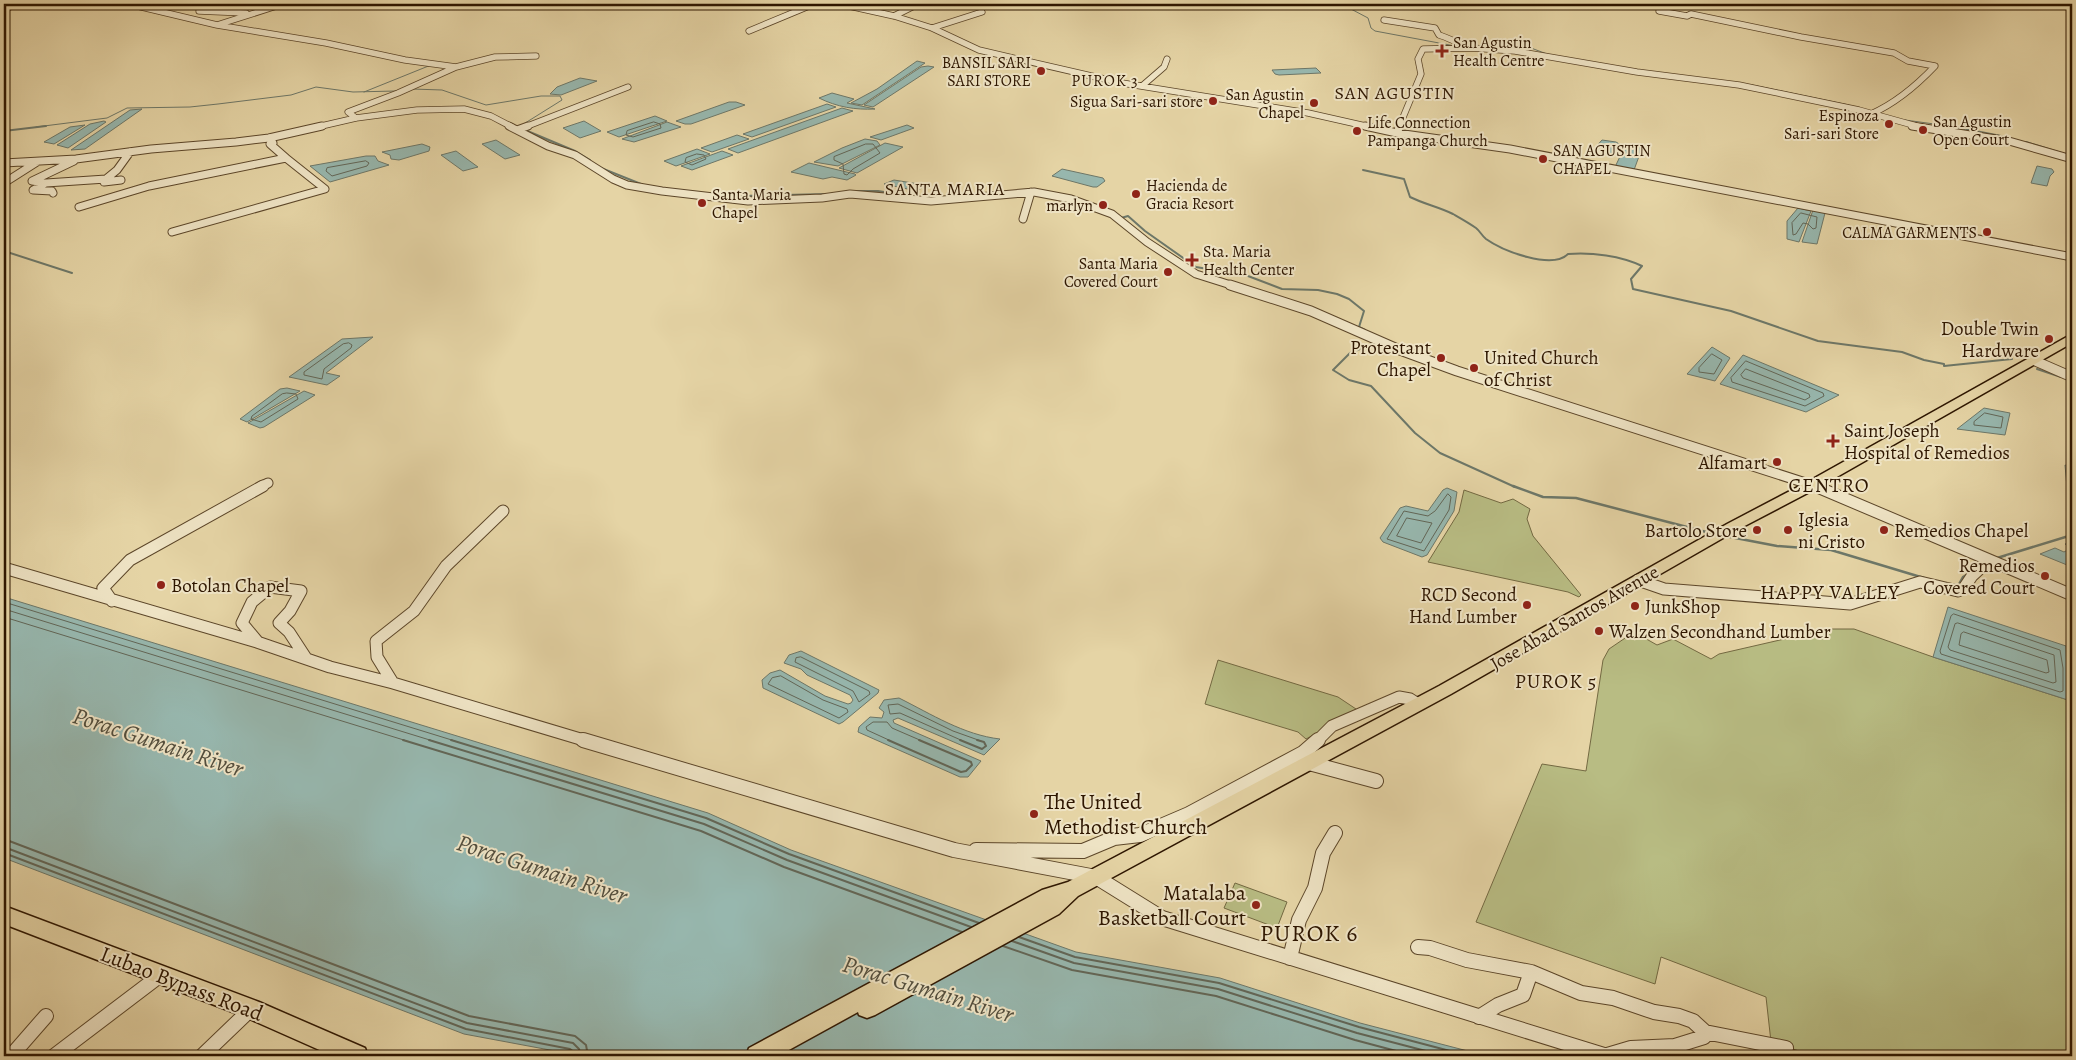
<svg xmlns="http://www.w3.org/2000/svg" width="2076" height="1060" font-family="Alegreya,serif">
  <rect width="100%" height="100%" fill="#e5d4a5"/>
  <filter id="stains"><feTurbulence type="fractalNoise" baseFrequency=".004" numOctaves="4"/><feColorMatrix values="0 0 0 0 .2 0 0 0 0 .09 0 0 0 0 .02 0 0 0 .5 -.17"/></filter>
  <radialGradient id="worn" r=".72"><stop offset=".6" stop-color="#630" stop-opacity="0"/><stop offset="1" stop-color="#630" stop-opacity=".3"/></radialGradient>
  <!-- green -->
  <path fill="#b8bc83" stroke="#736942" d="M1464 490 1501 503 1513 499 1530 509 1527 519 1533 536 1581 595 1579 597 1568 592 1428 562 1459 512Z
    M1828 629H1854L1933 657 2068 700V668L2072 669V1056H1815L1771 1042 1766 997 1661 957 1655 984 1476 922 1542 764 1586 771 1603 660 1609 649 1634 632 1657 645 1673 639 1711 659 1719 654Z
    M1218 660 1338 697 1359 711 1306 739 1298 732 1205 704Z
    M1235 883 1287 902 1277 928 1224 908Z"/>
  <!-- water -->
  <path fill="#97b7ae" stroke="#6d7768" d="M917 61 925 63 862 105 851 103 877 89Z
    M928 66 934 67 873 107 864 105 921 67Z
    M1316 68 1321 73 1279 75 1275 74 1272 70Z
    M580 78 597 81 561 95 550 94 557 87Z
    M832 93 854 99 847 103 875 109C855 110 837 107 819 98Z
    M729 102H736L745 105 691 124H685L676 121Z
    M827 104 836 107 752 137 743 134Z
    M842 108 853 111 738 153 728 149Z
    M142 109 85 149 71 150 130 110Z
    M655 116 667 121 619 137 607 132Z
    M104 121 106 122 68 148 57 145 90 124Z
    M584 121 601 131 580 138 563 128Z
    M667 122 681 127 634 142 622 139Z
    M85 125 54 144 44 142 70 127Z
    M907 125 914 128 881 140 870 137Z
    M737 135 749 139 712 152 701 148Z
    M865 139 877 141 880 145 838 166 814 162 842 148Z
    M496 140 520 155 505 159 482 144Z
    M1602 140 1616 142 1621 145 1616 153C1609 155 1601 153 1594 149Z
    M885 143 903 147 857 173 839 168Z
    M422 144 430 147 429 151 399 160 391 159 390 155 382 152Z
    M1626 144 1641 147 1642 148 1634 170 1615 167Z
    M697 149 710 154 676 166 664 161Z
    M456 151 478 167 463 171 441 155Z
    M722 151 733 155 692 170 681 166Z
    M366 156H375L378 161 389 165 330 182 310 166Z
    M809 163 855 174 856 175 847 180 832 177 823 179 791 172Z
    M2037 166 2052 169 2054 172 2050 176 2047 186 2031 183Z
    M1062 169 1103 178 1105 181 1097 187H1093L1052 176Z
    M894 180 925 185H926L917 191 884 184Z
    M1798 208 1811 211 1799 242 1787 239V221Z
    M1813 210 1825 213 1817 244 1802 242Z
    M373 337 326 373 340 376 327 385 289 377 342 339Z
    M1712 347 1730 358 1715 381 1687 374Z
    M1743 355 1839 395 1806 412 1720 384Z
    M287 388 300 391 247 422 240 419 280 389Z
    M304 391 315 395 264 427 260 428 248 423Z
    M1984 408 2010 413 2005 435 1957 429Z
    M2065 465 2072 467V528L2067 530 2069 510Z
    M1447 488 1457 492 1454 511 1427 555 1422 557 1383 542 1380 538 1400 508 1406 506 1428 511 1443 490Z
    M2072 542V567L2040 554 2055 548 2064 552 2071 548 2065 544Z
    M4 597 708 813 791 850 1076 952 1220 978 1360 1023 1487 1056H582L464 1034 4 858Z
    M1948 607 2066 646 2068 700 1933 657Z
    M801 651 879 690 878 693 843 722 839 724 763 688 762 680 770 673 780 670 825 696 848 704 851 703 853 700 850 695 807 675 801 669 784 663 789 655Z
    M899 698C931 714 964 735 1000 739L984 755 898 718 893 720 894 723 981 761 968 777H960L858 732 859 727 870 717 882 718 884 712 879 708 884 700Z"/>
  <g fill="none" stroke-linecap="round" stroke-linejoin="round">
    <!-- shore-far1 -->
    <path stroke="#626657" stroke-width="1" d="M654 122 660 124 661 128 633 137 626 135 627 131Z
      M866 144H873L880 153 853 169 847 175 844 174 843 164 834 160V157Z
      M697 154 704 155 706 159 692 165 685 162 686 158Z
      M366 161 369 163 367 166 332 176 326 171 327 168Z
      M1801 213 1817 217 1816 228 1813 229 1808 224 1803 223 1796 234 1793 235 1792 223Z
      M349 343 352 345 351 348 324 369 322 379 304 375V372L343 344Z
      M1712 354 1722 360 1714 374 1699 372V368Z
      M1746 361 1823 393 1824 396 1805 406 1732 382 1731 378Z
      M1746 369 1809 394 1810 397 1805 400 1743 378 1741 375Z
      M287 393 296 394 298 399 261 422 251 419 252 416 282 394Z
      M1985 413 2003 417 2001 428 1974 425V422Z
      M1448 494 1451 497 1449 510 1424 551 1387 539 1404 511 1428 516 1435 511Z
      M1407 518 1432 523 1421 543 1397 536Z
      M4 602 455 741
      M4 609 433 741
      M1954 614 2060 650 2063 668V691L2060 692 1941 654 1940 651 1951 616Z
      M4 617 407 741
      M1958 623 2054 655 2056 682 2053 683 1950 650 1948 647 1955 624Z
      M1964 632 2047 660 2049 672 2046 673 1959 645 1961 634Z
      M801 657 869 691 870 694 859 702 853 691 795 662 796 658Z
      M781 676 823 700 847 709 848 712 839 718 768 684 772 678Z
      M891 741 867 730 866 727 873 722H887L892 728 922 741
      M963 741 900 713 890 714 888 705 898 704 953 731 981 741"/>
    <!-- shore -->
    <path stroke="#626657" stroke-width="2" d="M403 740 701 831 784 867 962 932
      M429 740 704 824 787 860 971 927
      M451 740 706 818 789 854 979 923
      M888 740 961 772 966 771 972 765 971 762 919 740
      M960 740 982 749 986 746 984 742 977 740
      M4 839 469 1016 575 1036 586 1045 588 1056
      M4 847 467 1023 573 1043 579 1049 581 1056
      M4 853 466 1029 570 1049 574 1052 575 1056
      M1019 937 1075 957 1219 983 1359 1027 1469 1056
      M1012 941 1074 963 1218 989 1357 1033 1445 1056
      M1003 946 1072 970 1216 996 1355 1040 1415 1056"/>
    <!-- stream-far2 -->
    <path stroke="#6d7768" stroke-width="1" d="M1346 4 1351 9 1368 18 1371 28 1375 31 1455 46
      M1496 47 1531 48 1547 54
      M1752 85 1849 105
      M412 89 442 90 486 105 541 96H560L562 100 522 125
      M364 92 431 65
      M1905 120 1956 127
      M36 127 107 118 127 108 190 107 218 104 291 95 316 87 353 92 396 91"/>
    <!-- stream-far1 -->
    <path stroke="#6d7768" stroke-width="2" d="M1950 126 2001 136
      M525 130 575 151 590 160
      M4 131 46 126
      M2026 142 2068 155
      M601 168 641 184
      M1363 170 1404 179 1410 197C1424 204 1439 207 1453 214 1460 218 1469 223 1476 228 1480 231 1482 236 1486 239 1503 251 1552 270 1568 254 1592 252 1621 256 1642 266L1631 279 1633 289 1731 311 1818 341 1902 352 1924 360 1944 364V366L2012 359
      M853 191H878L902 195
      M736 196 828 194
      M1121 218 1128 216 1145 231 1196 267 1248 276 1282 289 1318 290 1337 294 1349 299 1364 311 1359 327 1365 330
      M4 251 72 273
      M1377 342 1350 353 1333 370 1349 380 1371 386 1415 433 1440 453 1515 487
      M2037 369 2061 377"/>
    <!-- stream -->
    <path stroke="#6d7768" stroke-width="2.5" d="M1513 486 1543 497 1576 498 1714 534
      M1725 536 1777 546 1831 550 1924 578
      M1997 558 2072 535
      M1958 586 1963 577 1968 574"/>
    <defs>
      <path id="minor-far4" d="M99 4 133 5 217 25 283 4
        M840 4 894 16 932 28 979 50 1122 83 1308 113 1370 127
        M4 9 19 4
        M199 11 246 13
        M1659 11 1687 16 1691 14 1801 37 1894 53 1908 61 1935 66C1916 86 1896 103 1871 114
        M894 16 918 4
        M1384 20 1435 28 1439 35C1449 38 1458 44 1468 45
        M217 25 326 43 405 60 456 67 398 93 348 112 356 118
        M932 28 982 12
        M749 31 814 4
        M456 67 495 57 536 56
        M1142 86 1164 67 1167 59
        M317 127 356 118 417 110 464 109 491 116 512 127
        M525 127 628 87
        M1399 127 1421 74 1418 59 1423 49 1472 48 1515 51 1637 72 1739 85 1859 110 1920 127"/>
      <path id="minor-far3" d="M509 126 548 146 575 155 613 179 627 185 662 191 748 201 822 198 850 194 931 201 1034 192 1071 199 1112 214 1147 242 1196 274 1234 286
        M1365 126 1397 133 1510 149 2072 257
        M1912 126 2009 141 2072 159
        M517 130 528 126
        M1397 133 1400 126
        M4 163 76 159 151 149 236 142 269 138 322 126
        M104 182 121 180
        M4 183 37 162
        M46 183 106 179 117 170 130 152
        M53 193 52 191 33 190 46 183 32 181 74 161
        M79 207 149 186 286 158 270 144 273 143 269 138
        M1023 219 1031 192
        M172 232 325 189 286 158"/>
      <path id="minor-far2" d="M1230 285 1311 311 1400 350 1457 371 1818 487
        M2033 360 2072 377
        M260 487 268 483"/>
      <path id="minor-far1" d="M1815 486 2072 595
        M4 568 257 642 330 667 393 683 587 741
        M1638 580 1664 589 1850 604 1920 582 1958 591 1964 588 1972 576 1985 564 1995 563
        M112 601 103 588 130 560 263 486
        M257 641 242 623 252 602 270 587 301 591 290 611 279 623 289 632 306 658
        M393 683 377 657 376 641 414 611 446 566 503 511
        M1317 741 1332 726 1399 697 1410 699 1418 704"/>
      <path id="minor" d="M583 740 954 850 1096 877 1162 918 1607 1056
        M1309 763 1376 781
        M976 850 1083 851 1114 838 1140 835 1189 814 1303 753 1318 740
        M1418 947 1430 948 1467 960 1531 972
        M1290 958 1299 920 1315 888 1323 853 1335 833
        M1479 1017 1498 1005 1523 995 1531 972 1581 993 1613 998 1654 1012 1679 1016 1693 1021 1705 1032
        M11 1056 46 1016
        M54 1056 162 974
        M202 1056 251 1009
        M1604 1056 1631 1048 1675 1046 1704 1037 1705 1032 1786 1048"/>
      <path id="highway" d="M2072 334V343L1821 486 1737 530 1451 694 1078 896 1059 914 875 1015 867 1018 859 1015 858 1012 778 1056H746L749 1048 1042 890 1068 882 1439 686 1727 524 1811 480Z
        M4 906 259 1002 365 1048 368 1056H333L243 1016 4 924Z"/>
    </defs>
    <!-- minor-far4 casing -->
    <use href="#minor-far4" stroke="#5c4629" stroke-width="7"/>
    <!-- minor-far3 casing -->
    <use href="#minor-far3" stroke="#5c4629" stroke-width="9"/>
    <!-- minor-far2 casing -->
    <use href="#minor-far2" stroke="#5c4629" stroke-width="11"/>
    <!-- minor-far1 casing -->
    <use href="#minor-far1" stroke="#5c4629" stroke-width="13"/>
    <!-- minor casing -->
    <use href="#minor" stroke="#5c4629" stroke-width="16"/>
    <!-- highway casing -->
    <use href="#highway" stroke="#2e1600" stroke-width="3"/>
    <!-- minor-far4 -->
    <use href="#minor-far4" stroke="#eee3c4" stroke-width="5.5"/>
    <!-- minor-far3 -->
    <use href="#minor-far3" stroke="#eee3c4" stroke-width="7"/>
    <!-- minor-far2 -->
    <use href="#minor-far2" stroke="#eee3c4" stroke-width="9"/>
    <!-- minor-far1 -->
    <use href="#minor-far1" stroke="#eee3c4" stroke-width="11"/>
    <!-- minor -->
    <use href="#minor" stroke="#eee3c4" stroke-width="14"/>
    <!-- highway -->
    <use href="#highway" fill="#e5d4a5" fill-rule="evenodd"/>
  </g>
  <!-- markers -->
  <g fill="#8f2418" stroke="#eee3c4" stroke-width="2">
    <path d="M1439.5 43.5h5v5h5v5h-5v5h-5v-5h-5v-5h5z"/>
    <circle cx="1041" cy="71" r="5"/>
    <circle cx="1213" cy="101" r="5"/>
    <circle cx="1314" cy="103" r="5"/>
    <circle cx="1889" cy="124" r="5"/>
    <circle cx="1923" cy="130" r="5"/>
    <circle cx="1357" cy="131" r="5"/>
    <circle cx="1543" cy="159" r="5"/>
    <circle cx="1136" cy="194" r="5"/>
    <circle cx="702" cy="203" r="5"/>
    <circle cx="1103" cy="205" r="5"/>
    <circle cx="1987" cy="232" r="5"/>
    <path d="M1189.5 252.5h5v5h5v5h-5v5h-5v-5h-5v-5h5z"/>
    <circle cx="1168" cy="272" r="5"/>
    <circle cx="2049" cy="339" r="5"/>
    <circle cx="1441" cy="358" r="5"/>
    <circle cx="1474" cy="368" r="5"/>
    <path d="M1830.5 433.5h5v5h5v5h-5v5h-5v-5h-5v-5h5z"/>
    <circle cx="1777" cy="462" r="5"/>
    <circle cx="1757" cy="530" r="5"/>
    <circle cx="1788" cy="530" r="5"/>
    <circle cx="1884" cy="530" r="5"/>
    <circle cx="2045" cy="576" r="5"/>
    <circle cx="161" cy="585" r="5"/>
    <circle cx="1527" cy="605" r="5"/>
    <circle cx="1635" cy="606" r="5"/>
    <circle cx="1599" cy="631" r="5"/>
    <circle cx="1034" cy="814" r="5"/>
    <circle cx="1256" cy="905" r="5"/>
  </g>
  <g text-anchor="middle" stroke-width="4" stroke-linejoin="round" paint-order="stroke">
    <!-- far-poi labels -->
    <g font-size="16" fill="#2e1600" stroke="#eee3c4" text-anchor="start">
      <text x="1453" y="48">San Agustin<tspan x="1453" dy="18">Health Centre</tspan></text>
      <text x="1031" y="68" text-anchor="end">BANSIL SARI<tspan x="1031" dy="18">SARI STORE</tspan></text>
      <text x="1304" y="100" text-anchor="end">San Agustin<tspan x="1304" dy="18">Chapel</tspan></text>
      <text x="1203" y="107" text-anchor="end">Sigua Sari-sari store</text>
      <text x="1879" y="121" text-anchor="end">Espinoza<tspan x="1879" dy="18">Sari-sari Store</tspan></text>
      <text x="1933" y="127">San Agustin<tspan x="1933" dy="18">Open Court</tspan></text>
      <text x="1367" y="128">Life Connection<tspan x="1367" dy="18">Pampanga Church</tspan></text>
      <text x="1553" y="156">SAN AGUSTIN<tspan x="1553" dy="18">CHAPEL</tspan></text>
      <text x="1146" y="191">Hacienda de<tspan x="1146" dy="18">Gracia Resort</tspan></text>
      <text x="712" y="200">Santa Maria<tspan x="712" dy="18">Chapel</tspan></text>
      <text x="1093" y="211" text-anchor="end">marlyn</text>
      <text x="1977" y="238" text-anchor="end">CALMA GARMENTS</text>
      <text x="1203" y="257">Sta. Maria<tspan x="1203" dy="18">Health Center</tspan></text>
      <text x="1158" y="269" text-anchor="end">Santa Maria<tspan x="1158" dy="18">Covered Court</tspan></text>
    </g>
    <!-- far-neighbourhood labels -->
    <g font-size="16" letter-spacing="1" fill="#2e1600" stroke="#eee3c4">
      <text x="1105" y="86">PUROK 3</text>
    </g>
    <!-- far-quarter labels -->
    <g font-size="18" letter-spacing="1" fill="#2e1600" stroke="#eee3c4">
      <text x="1395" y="99">SAN AGUSTIN</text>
      <text x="945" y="195">SANTA MARIA</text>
    </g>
    <!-- poi labels -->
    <g font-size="19" fill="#2e1600" stroke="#eee3c4" text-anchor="start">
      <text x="2039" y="335" text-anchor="end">Double Twin<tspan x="2039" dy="22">Hardware</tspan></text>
      <text x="1431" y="354" text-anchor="end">Protestant<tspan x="1431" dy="22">Chapel</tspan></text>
      <text x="1484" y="364">United Church<tspan x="1484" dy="22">of Christ</tspan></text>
      <text x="1844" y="437">Saint Joseph<tspan x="1844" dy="22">Hospital of Remedios</tspan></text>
      <text x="1767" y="469" text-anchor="end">Alfamart</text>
      <text x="1798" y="526">Iglesia<tspan x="1798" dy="22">ni Cristo</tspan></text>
      <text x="1747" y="537" text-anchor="end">Bartolo Store</text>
      <text x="1894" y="537">Remedios Chapel</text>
      <text x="2035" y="572" text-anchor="end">Remedios<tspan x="2035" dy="22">Covered Court</tspan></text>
      <text x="171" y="592">Botolan Chapel</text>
      <text x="1517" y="601" text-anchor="end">RCD Second<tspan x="1517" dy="22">Hand Lumber</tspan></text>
      <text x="1645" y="613">JunkShop</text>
      <text x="1609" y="638">Walzen Secondhand Lumber</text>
    </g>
    <!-- street labels -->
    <g font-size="19" fill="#2e1600" stroke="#eee3c4">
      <text transform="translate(1574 617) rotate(-30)" y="7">Jose Abad Santos Avenue</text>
    </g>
    <!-- neighbourhood labels -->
    <g font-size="20" letter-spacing="1" fill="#2e1600" stroke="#eee3c4">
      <text x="1829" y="492">CENTRO</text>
      <text x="1830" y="599">HAPPY VALLEY</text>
      <text x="1556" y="688">PUROK 5</text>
    </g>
    <!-- near-poi labels -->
    <g font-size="22" fill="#2e1600" stroke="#eee3c4" text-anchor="start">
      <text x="1044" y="809">The United<tspan x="1044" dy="25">Methodist Church</tspan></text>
      <text x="1246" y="900" text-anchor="end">Matalaba<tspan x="1246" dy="25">Basketball Court</tspan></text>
    </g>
    <!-- near-street labels -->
    <g font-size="22" fill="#2e1600" stroke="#eee3c4">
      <text transform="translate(182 983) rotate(21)" y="8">Lubao Bypass Road</text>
    </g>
    <!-- near-water labels -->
    <g font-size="24" font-style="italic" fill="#534e3d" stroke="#eee3c4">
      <text transform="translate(158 742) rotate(18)" y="8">Porac Gumain River</text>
      <text transform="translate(542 869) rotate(18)" y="8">Porac Gumain River</text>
      <text transform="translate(928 989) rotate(17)" y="8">Porac Gumain River</text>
    </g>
    <!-- near-neighbourhood labels -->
    <g font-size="24" letter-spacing="1" fill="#2e1600" stroke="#eee3c4">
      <text x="1309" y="941">PUROK 6</text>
    </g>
  </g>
  <!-- margin -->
  <rect width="2076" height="1060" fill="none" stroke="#e5d4a5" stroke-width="20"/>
  <rect x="5" y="5" width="2066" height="1050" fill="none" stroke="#2e1600" stroke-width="2.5"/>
  <rect x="10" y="10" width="2056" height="1040" fill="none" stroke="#2e1600"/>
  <rect width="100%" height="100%" filter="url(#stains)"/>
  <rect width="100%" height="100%" fill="url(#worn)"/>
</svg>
